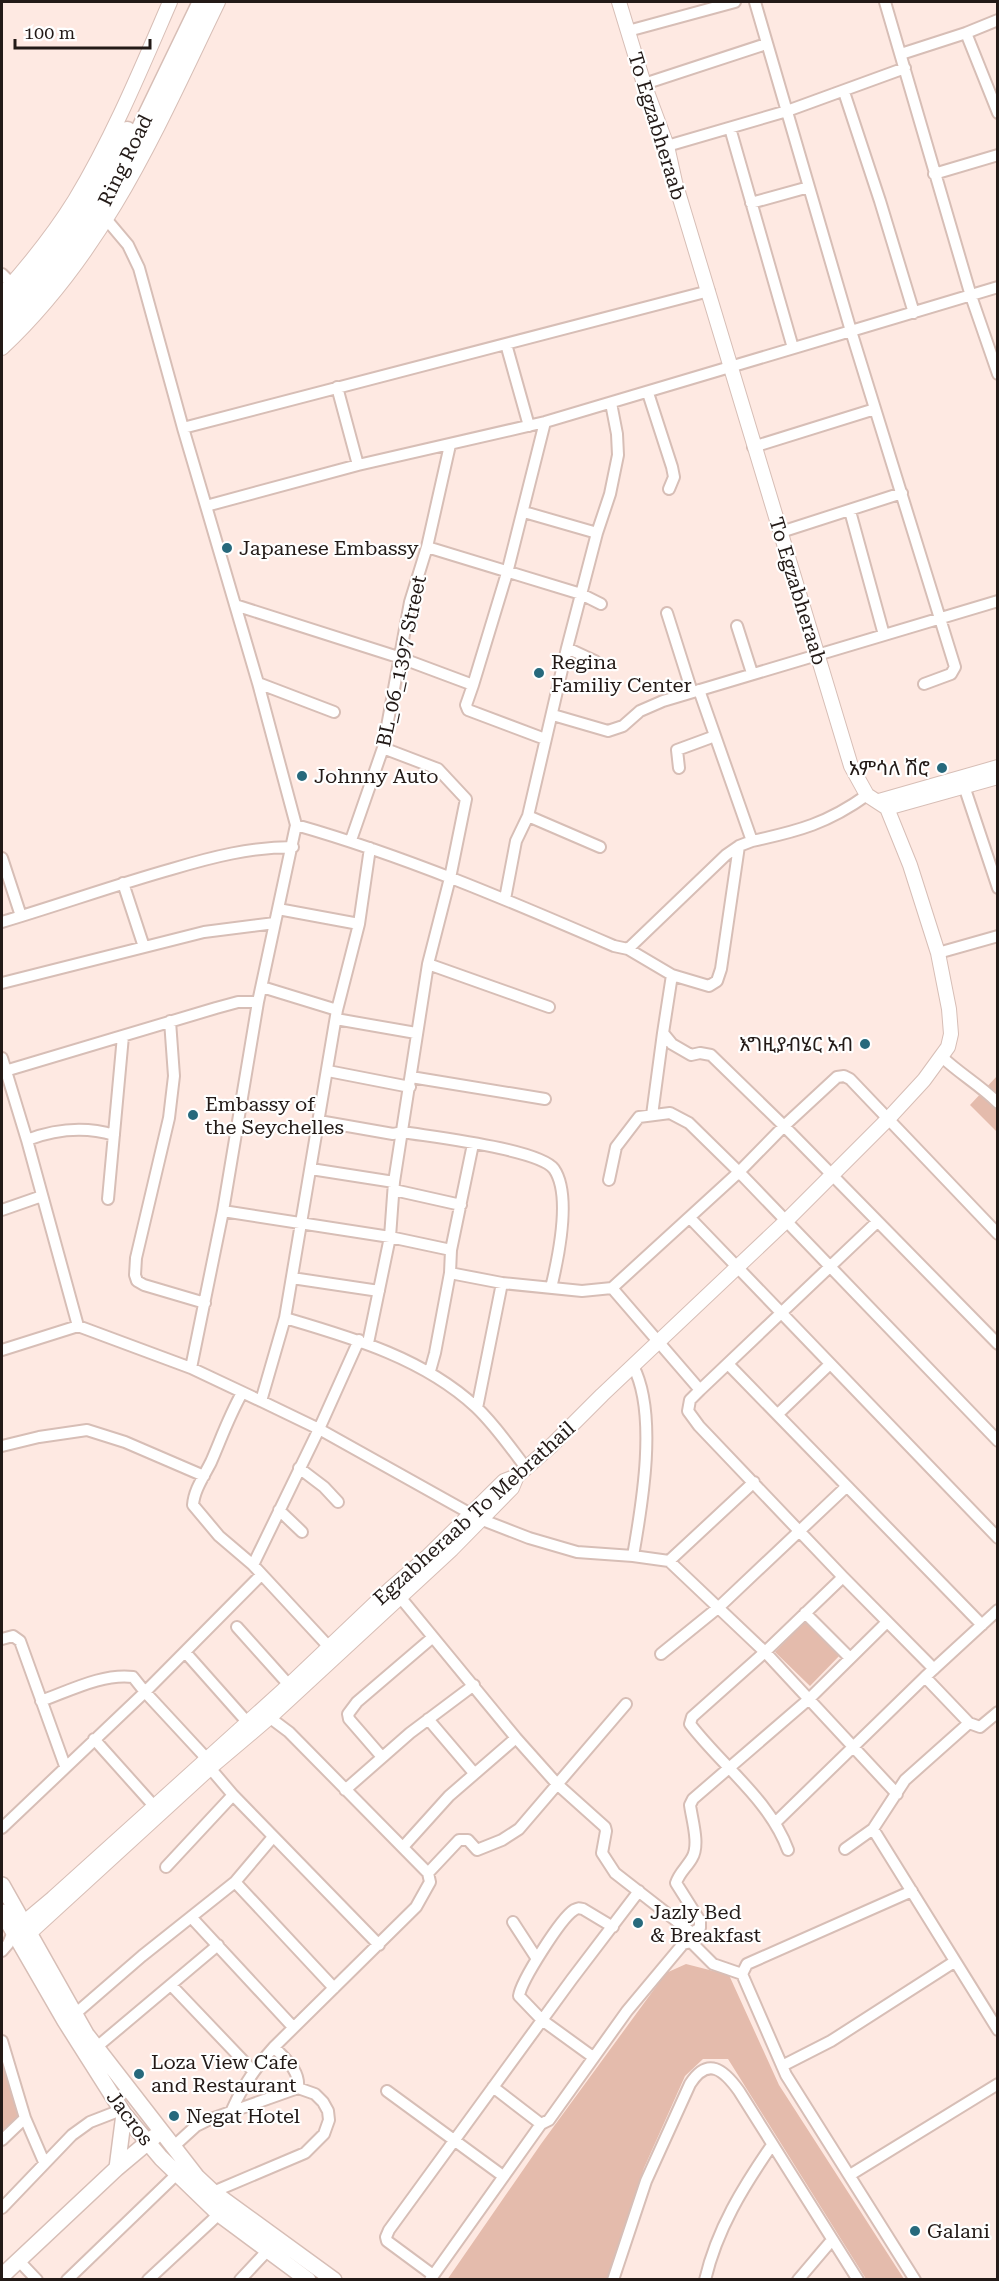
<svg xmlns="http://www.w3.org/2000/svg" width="999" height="2281" font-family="'Roboto Serif','Noto Sans Ethiopic',serif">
  <rect width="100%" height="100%" fill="#fee9e2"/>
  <!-- green -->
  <path fill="#e4bbac" d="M997 1076V1132L970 1105Z
    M808 1618 843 1652 810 1686 775 1652Z
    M686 1964 729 1975 779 2085 904 2279H866L728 2059H703L685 2076 644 2168 608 2279 447 2280 541 2144 666 1973Z
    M2 2048 23 2114 2 2135Z"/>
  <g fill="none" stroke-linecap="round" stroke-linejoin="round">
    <defs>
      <path id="street" d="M755 2 851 331 998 287
        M885 2 971 296 998 374
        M628 31 735 2
        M966 33 998 113
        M901 54 966 33 998 20
        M644 84 766 44
        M844 92 880 201 914 313
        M730 128 793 348
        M667 146 787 111 905 68
        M934 174 998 155
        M751 203 809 187
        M101 213 128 245 139 268 183 428
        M2 274 12 284
        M506 344 529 426
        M337 387 358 465
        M648 393 672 467 674 477 669 489
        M753 447 875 409
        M206 506 183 428 709 291
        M850 511 884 635
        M524 512 597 533
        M781 532 902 493
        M427 547 581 594 601 604
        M235 605 398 657 473 685 507 573 545 422
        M667 613 692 692
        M737 626 752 673
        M567 648 595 661
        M258 683 334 712
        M473 685 466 705 468 710 545 739
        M699 690 752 841C799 831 828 823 867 795
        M553 715 608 731 623 726 640 711 663 701 998 601
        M383 748 438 769 466 799 450 878 428 964 549 1007
        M679 768 677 750 715 736
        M962 780 998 888
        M528 816 600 847
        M296 825C405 856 510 901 614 946L628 949 726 855 739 846 752 841
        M351 840 383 748 410 602 427 547 450 445
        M2 858 21 916
        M123 883 144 947
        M505 899 516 841 528 816 567 648 597 533 610 494 618 455 617 434 611 403
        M278 909 359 924
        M2 922C59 905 115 885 172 869 212 857 251 847 293 847
        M628 949 672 975 709 986 717 981 721 969 739 846
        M938 953 998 936
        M672 975 663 1033 672 1044 691 1055 700 1053 711 1055 784 1126 837 1077 844 1076 850 1079 998 1234
        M2 983 204 932 275 923
        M262 987 337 1010
        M336 1019 416 1033
        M170 1021 174 1076 169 1118 136 1258 135 1275 137 1281 144 1285 205 1303
        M942 1057C960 1074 980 1085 998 1103
        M2 1058 27 1140 78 1326
        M5 1071 216 1008 238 1002H258
        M328 1071 410 1087
        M411 1077 545 1099
        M652 1115 663 1033
        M319 1121 393 1134 403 1132C432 1137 539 1149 554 1169 572 1195 558 1259 551 1288
        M27 1140C56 1129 84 1126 114 1135
        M311 1169 394 1182
        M394 1190 461 1205
        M108 1199 123 1036
        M2 1210 42 1196
        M223 1211 390 1237 451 1250
        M690 1218 998 1538
        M877 1222 700 1390 690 1400 688 1411 699 1426 843 1577 934 1669
        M450 1273 502 1283 582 1291 612 1288 739 1172 689 1123 670 1113 639 1117 616 1147 609 1180
        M292 1278 379 1291
        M612 1288 700 1390
        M285 1318C353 1338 423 1358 476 1407 495 1425 511 1448 526 1468
        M368 1343 390 1237 394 1182 428 964
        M998 1344 784 1126 739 1172 998 1441
        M2 1350 78 1326 191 1368 261 1401 319 1429 480 1519 529 1538 577 1552 633 1556 669 1561 765 1652 897 1794
        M728 1364 982 1625
        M191 1368 223 1211 258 1002 296 825 258 683 206 506 358 465 545 422 851 331 955 667 951 674 924 684
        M430 1371 435 1353 450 1273 451 1250 473 1144
        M242 1393C229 1416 221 1439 211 1462 204 1476 194 1490 193 1505L219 1536 253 1565 330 1648
        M261 1401 285 1318 337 1010 359 924 370 848
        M477 1408 502 1283
        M778 1414 829 1365
        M2 1446 39 1437 87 1430 125 1442 204 1476
        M299 1468 324 1487 338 1502
        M279 1510 302 1532
        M633 1556C642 1505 658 1413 633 1366
        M669 1561 754 1482
        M253 1565 319 1429 359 1340
        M400 1597 516 1738 557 1784 605 1827 606 1831 602 1853 615 1873 692 1933 700 1928V1921L676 1883C679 1873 687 1867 692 1858 700 1845 692 1820 690 1805L693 1799 809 1699 887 1622
        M805 1613 850 1658
        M237 1627 289 1685
        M2 1639 13 1636 20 1641 65 1766
        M185 1652 248 1723
        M661 1654 719 1607 846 1487
        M925 1677 969 1723 980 1727 998 1712
        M41 1701C69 1691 103 1673 133 1677L145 1692 208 1760
        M428 1719 474 1773
        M94 1739 154 1806
        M382 1757 349 1719 348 1714 357 1702 433 1637
        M210 1768 233 1795 379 1945
        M345 1790 410 1733 474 1685
        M776 1822 925 1677 998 1610
        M2 1828 145 1692 261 1575
        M873 1829 998 2030
        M403 1847 449 1796 516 1738
        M845 1849 873 1829 905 1780 969 1723
        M788 1850C769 1799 722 1766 690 1724L692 1717 765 1652 843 1577
        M166 1867 233 1795
        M428 1873 459 1840H468L477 1850 502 1840 519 1829 626 1704
        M235 1882 334 1988
        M912 1891 747 1964 742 1974 786 2075 915 2280
        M191 1917 293 2027
        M513 1922 537 1959
        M2 1951 8 1944 13 1932
        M171 1985 253 2071
        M75 2014 142 1956 235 1882 273 1837
        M2 2041 25 2118 44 2162
        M274 2047C285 2059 300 2070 298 2088
        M92 2051 218 1945
        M593 2057 542 2020 519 1996C521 1981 561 1918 574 1910 578 1908 578 1908 583 1909L613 1927
        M782 2066 831 2041 954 1962
        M493 2087 541 2124
        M387 2091 503 2176
        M232 2110C242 2086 256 2067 274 2047L416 1907 430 1882 428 1873 289 1732 265 1714
        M2 2140 25 2118
        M173 2147 196 2126 208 2120 298 2088 315 2094 323 2102 328 2111 329 2120 324 2134 305 2153 213 2192
        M850 2175 998 2084
        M2 2208 72 2135 90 2122 121 2110
        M19 2261 37 2280
        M433 2275 387 2241 386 2237 389 2230 572 1979 639 1891
        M67 2280 178 2173
        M148 2280 219 2214
        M240 2280 268 2250
        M430 2280 541 2124 549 2120 627 2011 683 1944 691 1942 713 1964 742 1974
        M613 2280 646 2181 690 2084C708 2056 724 2070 739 2091L858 2280
        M705 2280C717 2229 743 2187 772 2145
        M798 2280 832 2240"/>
      <path id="secondary" d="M2 295C28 266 54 234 75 200 113 137 141 69 170 2
        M2 348C106 250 157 128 218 2
        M879 801 998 767
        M887 808 998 777
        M16 1929 53 1898 289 1685 390 1589 428 1556 504 1481 517 1476 551 1446 602 1395 786 1221 888 1119 924 1080 948 1047 951 1034 949 1009 938 953 910 865 887 808 867 795 851 766 675 182 667 146 644 84 619 2
        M23 1939 210 1768 269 1718 452 1549 512 1488 517 1476"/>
      <path id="primary" d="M2 1885 86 2034 197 2177 213 2192 334 2280
        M2 1912 65 2021 124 2114 161 2158 219 2214 308 2280
        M117 2168 124 2114
        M2 2276 117 2168 154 2137"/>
      <path id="highway" d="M2 313C51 258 96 198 127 131
        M2 330 63 261 114 190 133 145 202 2"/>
    </defs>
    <!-- street casing -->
    <use href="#street" stroke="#d7beb6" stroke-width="14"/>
    <!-- secondary casing -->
    <use href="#secondary" stroke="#d7beb6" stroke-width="16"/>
    <!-- primary casing -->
    <use href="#primary" stroke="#d7beb6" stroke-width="18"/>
    <!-- highway casing -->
    <use href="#highway" stroke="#d7beb6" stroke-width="21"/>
    <!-- street -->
    <use href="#street" stroke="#fff" stroke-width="10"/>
    <!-- secondary -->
    <use href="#secondary" stroke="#fff" stroke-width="14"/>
    <!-- primary -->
    <use href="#primary" stroke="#fff" stroke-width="15"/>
    <!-- highway -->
    <use href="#highway" stroke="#fff" stroke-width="18"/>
  </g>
  <!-- markers -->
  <g fill="#27697c" stroke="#fff" stroke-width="2">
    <circle cx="227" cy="548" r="6"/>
    <circle cx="539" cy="673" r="6"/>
    <circle cx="942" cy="768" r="6"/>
    <circle cx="302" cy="776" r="6"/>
    <circle cx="865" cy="1044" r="6"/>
    <circle cx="193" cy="1115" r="6"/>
    <circle cx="638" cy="1923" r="6"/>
    <circle cx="139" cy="2074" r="6"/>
    <circle cx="174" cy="2116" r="6"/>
    <circle cx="915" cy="2231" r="6"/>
  </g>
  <g text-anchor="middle" stroke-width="4.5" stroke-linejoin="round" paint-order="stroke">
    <!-- street labels -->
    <g font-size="20" fill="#231a17" stroke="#fff">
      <text transform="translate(657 126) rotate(73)" y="7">To Egzabheraab</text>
      <text transform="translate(125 160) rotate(-64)" y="7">Ring Road</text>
      <text transform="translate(798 591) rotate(73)" y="7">To Egzabheraab</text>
      <text transform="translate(401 661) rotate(-78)" y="7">BL_06_1397 Street</text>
      <text transform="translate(474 1513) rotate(-42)" y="7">Egzabheraab To Mebrathail</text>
      <text transform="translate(130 2118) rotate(53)" y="7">Jacros</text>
    </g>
    <!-- poi labels -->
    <g font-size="20" fill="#231a17" stroke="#fff" text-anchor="start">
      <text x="239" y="555">Japanese Embassy</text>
      <text x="551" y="669">Regina<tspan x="551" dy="23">Familiy Center</tspan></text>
      <text x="930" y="775" text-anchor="end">አምሳለ ሽሮ</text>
      <text x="314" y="783">Johnny Auto</text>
      <text x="853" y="1051" text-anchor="end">እግዚያብሄር አብ</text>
      <text x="205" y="1111">Embassy of<tspan x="205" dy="23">the Seychelles</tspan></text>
      <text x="650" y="1919">Jazly Bed<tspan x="650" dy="23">&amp; Breakfast</tspan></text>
      <text x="151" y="2069">Loza View Cafe<tspan x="151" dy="23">and Restaurant</tspan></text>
      <text x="186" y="2123">Negat Hotel</text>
      <text x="927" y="2238">Galani</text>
    </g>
  </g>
  <!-- border -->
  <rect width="999" height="2281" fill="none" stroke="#231a17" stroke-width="6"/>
  <!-- scale -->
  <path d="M15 39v9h135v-9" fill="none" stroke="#231a17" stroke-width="3"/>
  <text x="24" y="39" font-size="18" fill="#231a17" stroke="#ffffff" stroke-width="4.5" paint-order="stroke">100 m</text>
</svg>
